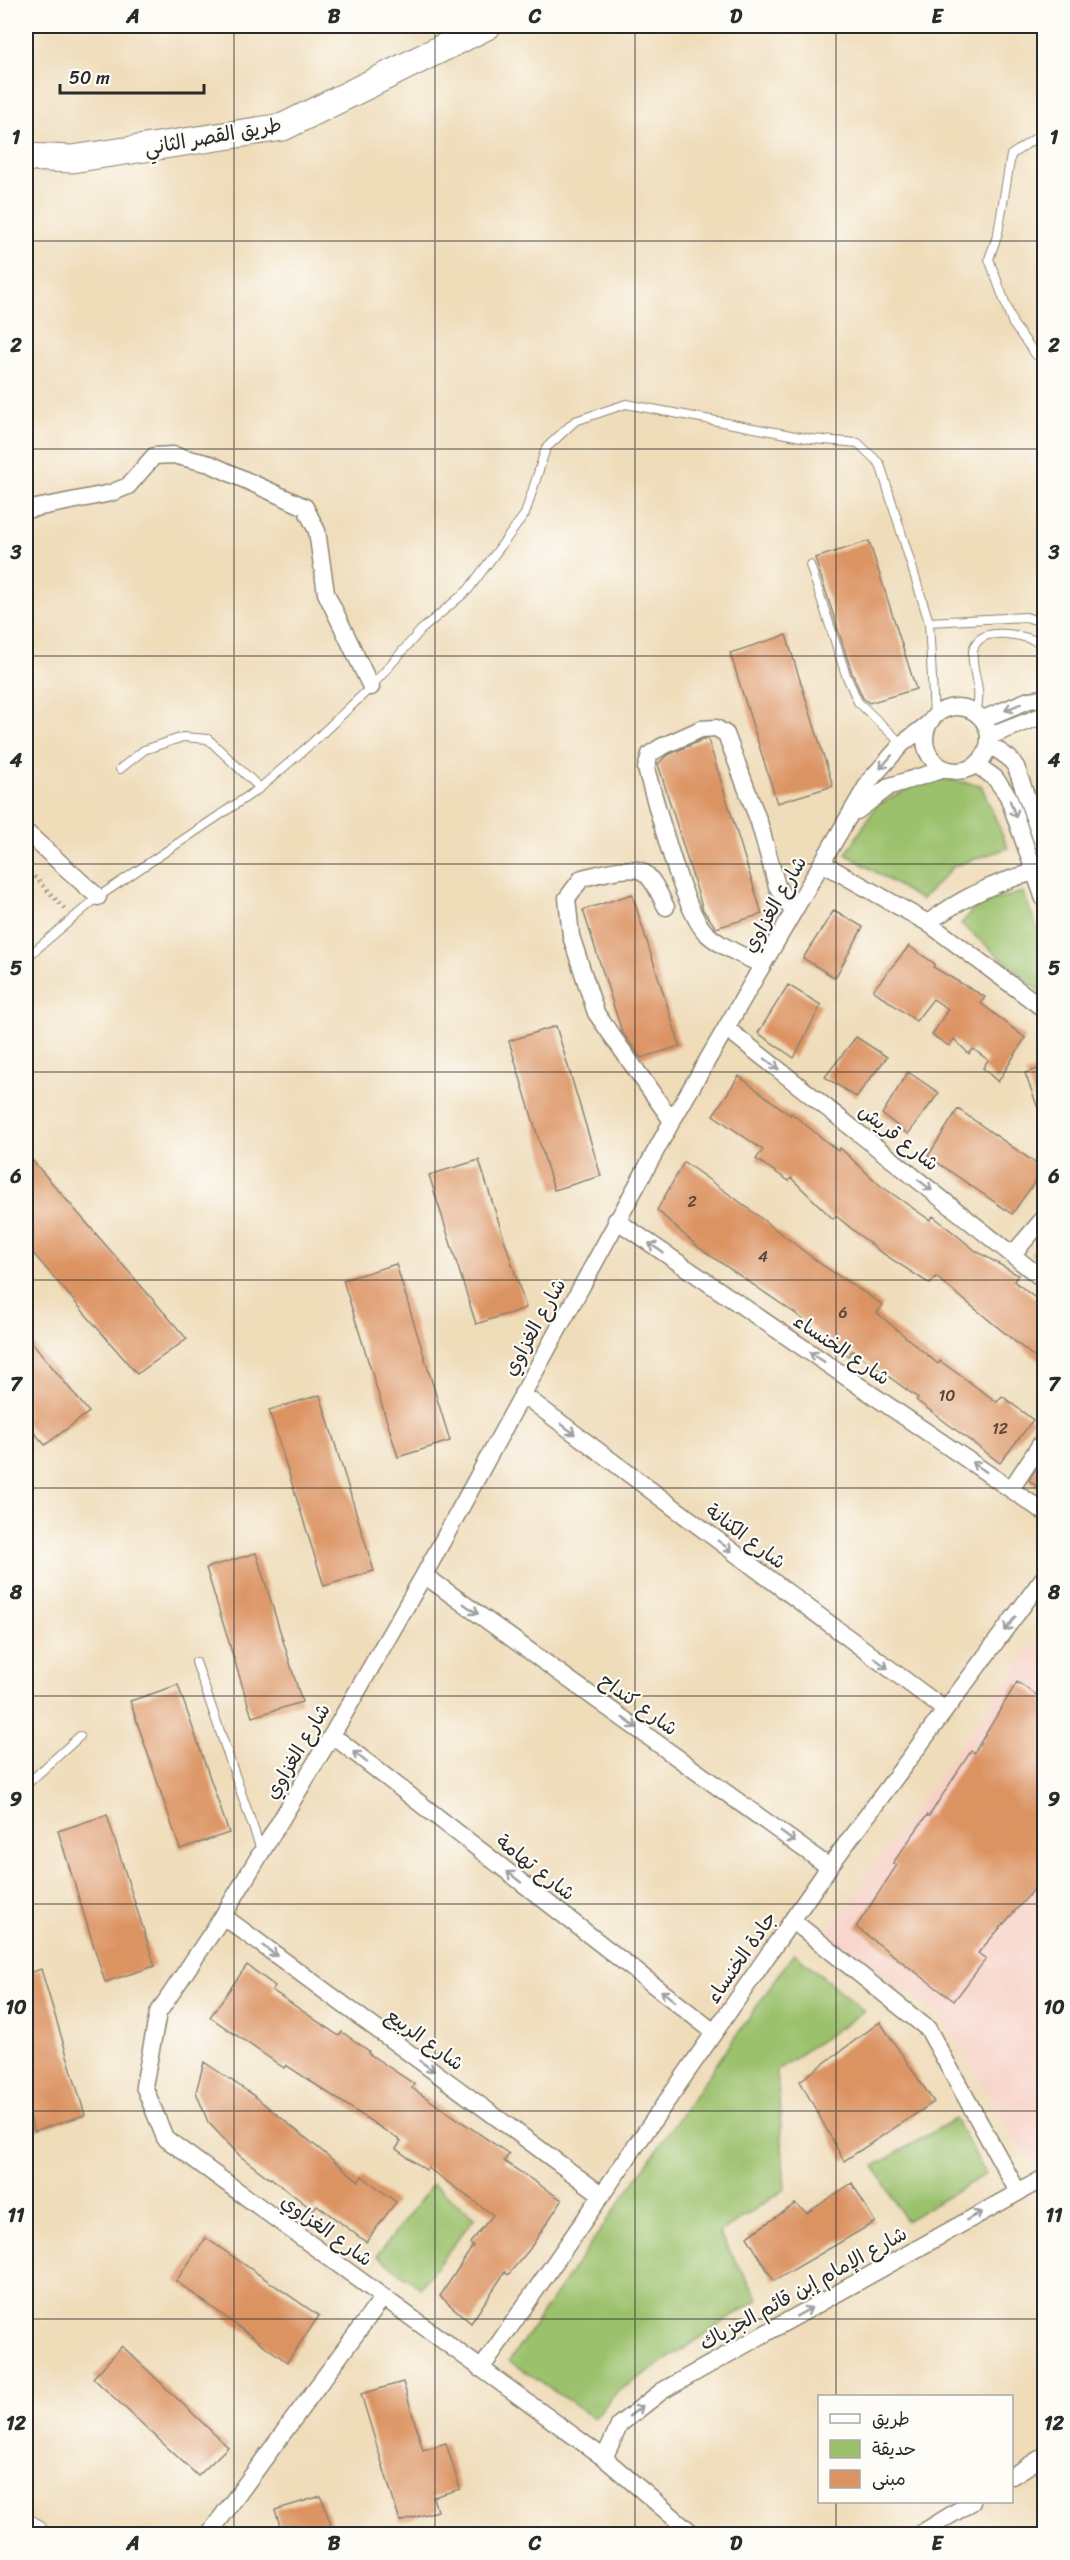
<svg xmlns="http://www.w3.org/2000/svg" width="1070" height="2560" font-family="Sriracha,'Playpen Sans Arabic',sans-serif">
  <rect width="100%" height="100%" fill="#fdfcf7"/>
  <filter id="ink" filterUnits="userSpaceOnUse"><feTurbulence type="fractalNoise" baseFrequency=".0167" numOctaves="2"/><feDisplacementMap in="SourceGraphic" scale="12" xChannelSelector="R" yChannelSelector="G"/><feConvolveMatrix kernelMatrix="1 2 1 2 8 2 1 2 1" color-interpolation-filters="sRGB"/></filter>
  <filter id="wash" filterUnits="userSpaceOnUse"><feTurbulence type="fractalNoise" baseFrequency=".008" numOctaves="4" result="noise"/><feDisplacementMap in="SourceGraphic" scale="24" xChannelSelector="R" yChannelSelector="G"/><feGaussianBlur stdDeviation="1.35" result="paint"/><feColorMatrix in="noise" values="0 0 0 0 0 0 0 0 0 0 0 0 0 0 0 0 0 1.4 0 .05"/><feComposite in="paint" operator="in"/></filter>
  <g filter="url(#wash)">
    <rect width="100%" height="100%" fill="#efdcb9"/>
    <!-- built -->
    <path fill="#f7d1c7" d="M1044 1628V2164L1035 2170 941 2016 826 1934Z"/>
    <!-- green -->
    <path fill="#9bc16c" stroke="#63764c" stroke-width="1.5" d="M931 777 981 785 1008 848 954 866 921 900 846 854 877 805Z
      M1023 892 1044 945V995L961 924 977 905Z
      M1044 1239V1263L1032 1254Z
      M794 1953 864 2011 777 2070 785 2189 719 2234 759 2299 617 2392 594 2418 509 2361Z
      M955 2119 986 2174 906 2221 874 2166Z
      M433 2184 475 2217 420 2288 377 2255Z"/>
    <g id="blocks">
      <!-- building -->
      <path fill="#dc9362" d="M869 541 916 689 869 703 863 698 852 673 815 558Z
        M786 635 833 786 777 803 730 653Z
        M704 739H708L762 914 716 928 703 910 658 764 666 756Z
        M632 894 680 1046 641 1058 622 1032 583 910Z
        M834 910 863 927 835 978 803 958Z
        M909 946 935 964 933 967 985 997 981 1003 1025 1038 998 1082 983 1068 988 1060 973 1049 969 1054 954 1039 949 1046 932 1035 948 1009 933 999 916 1021 873 990Z
        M788 985 821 1005 794 1058 758 1033Z
        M556 1026 601 1176 554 1190 509 1041Z
        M856 1037 887 1057 856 1097 825 1077Z
        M1044 1067V1122H1043L1025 1073Z
        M908 1072 939 1093 908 1134 882 1114Z
        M739 1076 790 1115 791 1113 838 1151 840 1148 881 1186 930 1220 933 1216 976 1251 1018 1275 1014 1281 1044 1305V1365L936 1277 930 1284 879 1251 836 1216 833 1219 791 1178 789 1181 756 1159 763 1150 713 1115Z
        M958 1109 1044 1169 1012 1214 928 1156Z
        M26 1153 187 1339 137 1374 26 1245Z
        M479 1160 526 1308 476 1324 429 1175Z
        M684 1162 736 1199 822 1265 883 1305 877 1313 938 1364 940 1361 997 1402 1002 1396 1033 1420 1000 1463 916 1400 918 1398 852 1350 848 1356 796 1314 698 1247 657 1210Z
        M396 1264 450 1441 398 1457 343 1280Z
        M26 1335 89 1412 45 1445 26 1423Z
        M320 1395 374 1571 324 1586 269 1410Z
        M1044 1457V1493L1029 1480Z
        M256 1553 302 1702 252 1717 206 1568Z
        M1017 1682 1044 1700V1878L978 1953 986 1959 954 2001 856 1927 897 1865 893 1863 927 1815 929 1816 971 1751 974 1753Z
        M178 1685 229 1833 180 1849 130 1701Z
        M107 1815 155 1966 105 1982 58 1831Z
        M247 1965 275 1986 272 1990 339 2036 342 2032 369 2051 368 2053 414 2084 412 2088 509 2154 504 2161 562 2200 529 2250 508 2275 505 2272 471 2323 440 2296 473 2246 470 2243 493 2215 428 2168 426 2170 396 2149 401 2141 286 2065 284 2068 210 2017Z
        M41 1969 85 2115 34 2131 26 2102V1974Z
        M880 2022 934 2102 844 2161 800 2081Z
        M204 2062 253 2095 359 2181 362 2176 396 2202 366 2242 317 2205 313 2210 271 2178 270 2179 240 2156 208 2122 196 2092Z
        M852 2183 875 2222 774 2281 747 2237 795 2204 807 2213Z
        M206 2238 319 2316 287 2362 176 2281Z
        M122 2346 228 2447 198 2476 93 2378Z
        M403 2382 423 2450 446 2443 460 2489 433 2497 437 2511 400 2522 361 2394Z
        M321 2496 334 2535H283L275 2510Z"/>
    </g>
  </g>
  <g filter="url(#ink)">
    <use href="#blocks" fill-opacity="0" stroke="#8d8472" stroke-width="1.5"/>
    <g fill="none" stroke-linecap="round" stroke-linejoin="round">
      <defs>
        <path id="lane" d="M1036 355 1013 324 989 259 998 233 1011 155 1044 132
          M810 565 846 675 858 702 902 744
          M929 622 1026 617 1044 623
          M976 712C982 690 975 682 973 661 968 620 1023 635 1044 644
          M120 769 144 750 183 737 208 739 260 788
          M26 958 98 897 260 788 313 742 371 687 421 630 468 590 525 514 546 448 575 421 626 404 812 439 858 443 880 464 929 622 934 716
          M196 1662 261 1850
          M26 1785 80 1736"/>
        <path id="street" d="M26 510 111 493 128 486 154 456 173 455 210 464 305 507 317 531 326 593 371 687
          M925 739a32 32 0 1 1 64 0a32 32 0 1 1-64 0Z
          M983 719 1029 700 1044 698
          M990 736 1044 715
          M989 744 1009 758 1016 767 1044 846
          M977 765 995 778 1008 796 1044 899
          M857 811 890 786 945 769
          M26 832 98 897
          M822 863 928 923 1044 1009
          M666 907C660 896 654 879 643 872 631 864 597 875 582 878L567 898 571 936 596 1013 672 1121
          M928 923C961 898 994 882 1035 872
          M762 965C744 956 721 947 706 933 683 910 657 805 646 769L650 754 661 747 701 729 716 728 726 734 759 822 777 886 793 912
          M726 1028 1044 1280
          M616 1220 1044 1512
          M1013 1254 1044 1218
          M522 1394 945 1710
          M1011 1489 1044 1439
          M424 1575 829 1867
          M332 1735 714 2032
          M223 1916 602 2195
          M792 1920 928 2029 1018 2192
          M481 2369 829 1867 1044 1577
          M604 2458 620 2424 662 2391 1044 2178
          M1012 2476 1044 2456
          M209 2534 383 2297
          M693 2534 604 2458 165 2138 144 2086 158 2013 223 1916 332 1735 424 1575 672 1121 870 780 902 744 929 723
          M920 2534 972 2502"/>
        <path id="primary" d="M26 157 72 159 283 127 487 26"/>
        <path id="highway" d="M26 2530 31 2534"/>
      </defs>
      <!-- lane casing -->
      <use href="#lane" stroke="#8d8472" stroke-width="10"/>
      <!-- street casing -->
      <use href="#street" stroke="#8d8472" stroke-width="19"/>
      <!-- primary casing -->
      <use href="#primary" stroke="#8d8472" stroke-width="29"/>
      <!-- highway casing -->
      <use href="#highway" stroke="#8d8472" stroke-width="34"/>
      <!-- path -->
      <path stroke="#8d8472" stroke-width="4" stroke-dasharray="1.5 4.5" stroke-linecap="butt" d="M26 868 65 909"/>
      <!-- lane -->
      <use href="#lane" stroke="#fff" stroke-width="8"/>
      <!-- street -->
      <use href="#street" stroke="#fff" stroke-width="16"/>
      <!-- primary -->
      <use href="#primary" stroke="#fff" stroke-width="27"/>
      <!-- highway -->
      <use href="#highway" stroke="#fff" stroke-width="32"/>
    </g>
    <!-- one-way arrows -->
    <defs><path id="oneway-shaft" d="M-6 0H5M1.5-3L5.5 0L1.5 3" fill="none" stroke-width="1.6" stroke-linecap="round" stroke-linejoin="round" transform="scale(1.5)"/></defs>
    <g stroke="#a0a0a0">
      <use href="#oneway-shaft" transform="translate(1013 707) rotate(157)"/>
      <use href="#oneway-shaft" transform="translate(886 762) rotate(131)"/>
      <use href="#oneway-shaft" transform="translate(1013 809) rotate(70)"/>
      <use href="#oneway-shaft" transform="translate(772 1064) rotate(38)"/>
      <use href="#oneway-shaft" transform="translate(925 1185) rotate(38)"/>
      <use href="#oneway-shaft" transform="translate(656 1248) rotate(-146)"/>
      <use href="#oneway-shaft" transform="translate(817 1357) rotate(-146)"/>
      <use href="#oneway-shaft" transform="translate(568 1429) rotate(37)"/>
      <use href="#oneway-shaft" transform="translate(979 1467) rotate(-146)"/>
      <use href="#oneway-shaft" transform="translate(725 1546) rotate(37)"/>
      <use href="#oneway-shaft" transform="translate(471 1609) rotate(36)"/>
      <use href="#oneway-shaft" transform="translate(1010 1624) rotate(127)"/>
      <use href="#oneway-shaft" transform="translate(881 1663) rotate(37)"/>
      <use href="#oneway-shaft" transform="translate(630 1723) rotate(36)"/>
      <use href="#oneway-shaft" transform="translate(360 1757) rotate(-142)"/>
      <use href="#oneway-shaft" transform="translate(788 1837) rotate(36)"/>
      <use href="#oneway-shaft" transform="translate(514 1877) rotate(-142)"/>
      <use href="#oneway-shaft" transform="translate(270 1951) rotate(36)"/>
      <use href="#oneway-shaft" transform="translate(668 1996) rotate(-142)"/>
      <use href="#oneway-shaft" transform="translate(427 2066) rotate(36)"/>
      <use href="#oneway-shaft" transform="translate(974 2216) rotate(-29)"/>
      <use href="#oneway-shaft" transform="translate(804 2312) rotate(-29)"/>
      <use href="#oneway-shaft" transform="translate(636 2411) rotate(-38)"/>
    </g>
  </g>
  <!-- grid -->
  <path fill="none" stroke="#2b2b2b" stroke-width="1.5" stroke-opacity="0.55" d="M234 26V2534M435 26V2534M635 26V2534M836 26V2396M26 241H1044M26 449H1044M26 656H1044M26 864H1044M26 1072H1044M26 1280H1044M26 1488H1044M26 1696H1044M26 1904H1044M26 2111H1044M26 2319H1044M836 2502V2534"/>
  <g text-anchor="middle" stroke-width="4.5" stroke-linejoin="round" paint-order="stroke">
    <!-- number labels -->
    <g font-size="16" fill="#574539">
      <text x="692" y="1207">2</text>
      <text x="763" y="1262">4</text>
      <text x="843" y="1318">6</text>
      <text x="947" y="1401">10</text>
      <text x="1000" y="1434">12</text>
    </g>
    <!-- street labels -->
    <g font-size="20" fill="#2b2b2b" stroke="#fdfcf7">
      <text transform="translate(213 136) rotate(-10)" y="7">طريق القصر الثاني</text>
      <text transform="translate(774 904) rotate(-60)" y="7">شارع الغزاوي</text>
      <text transform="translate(899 1137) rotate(38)" y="7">شارع قريش</text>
      <text transform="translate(534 1327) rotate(-61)" y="7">شارع الغزاوي</text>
      <text transform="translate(842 1349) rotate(34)" y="7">شارع الخنساء</text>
      <text transform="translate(746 1536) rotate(37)" y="7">شارع الكنانة</text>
      <text transform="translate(639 1704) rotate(36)" y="7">شارع كنداح</text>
      <text transform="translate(297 1751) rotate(-59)" y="7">شارع الغزاوي</text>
      <text transform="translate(536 1867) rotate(38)" y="7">شارع تهامة</text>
      <text transform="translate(741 1957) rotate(-55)" y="7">جادة الخنساء</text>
      <text transform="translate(425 2039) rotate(36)" y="7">شارع الربيع</text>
      <text transform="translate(327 2230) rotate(36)" y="7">شارع الغزاوي</text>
      <text transform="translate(803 2288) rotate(-29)" y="7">شارع الإمام إبن قائم الجزياك</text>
    </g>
  </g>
  <!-- margin -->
  <rect width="1070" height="2560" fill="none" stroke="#fdfcf7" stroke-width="66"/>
  <!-- legend -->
  <rect x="818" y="2395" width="195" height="108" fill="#fdfcf7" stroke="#a9a8a5" stroke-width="1.5"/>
  <rect x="830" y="2414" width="30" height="9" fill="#ffffff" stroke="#a9a8a5" stroke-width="1.5"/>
  <text x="872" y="2425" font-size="18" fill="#2b2b2b">طريق</text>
  <rect x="830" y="2440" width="30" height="18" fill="#9bc16c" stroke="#a9a8a5" stroke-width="1.5"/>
  <text x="872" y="2455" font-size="18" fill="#2b2b2b">حديقة</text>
  <rect x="830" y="2470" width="30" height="18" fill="#dc9362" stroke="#a9a8a5" stroke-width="1.5"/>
  <text x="872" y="2485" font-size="18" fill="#2b2b2b">مبنى</text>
  <!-- scale -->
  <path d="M60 84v9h144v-9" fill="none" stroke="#2b2b2b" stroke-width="3"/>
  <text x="69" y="84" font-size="18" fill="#2b2b2b" stroke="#fdfcf7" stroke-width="4.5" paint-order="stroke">50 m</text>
  <rect x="33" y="33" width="1004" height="2494" fill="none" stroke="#2b2b2b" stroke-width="2"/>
  <g font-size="20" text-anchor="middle" font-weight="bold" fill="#2b2b2b">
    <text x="133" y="23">A</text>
    <text x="334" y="23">B</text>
    <text x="535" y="23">C</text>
    <text x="736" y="23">D</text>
    <text x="937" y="23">E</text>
    <text x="16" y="144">1</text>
    <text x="1054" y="144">1</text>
    <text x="16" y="352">2</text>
    <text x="1054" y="352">2</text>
    <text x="16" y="559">3</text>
    <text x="1054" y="559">3</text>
    <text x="16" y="767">4</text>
    <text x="1054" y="767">4</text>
    <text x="16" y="975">5</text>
    <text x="1054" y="975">5</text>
    <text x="16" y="1183">6</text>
    <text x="1054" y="1183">6</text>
    <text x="16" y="1391">7</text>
    <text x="1054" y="1391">7</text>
    <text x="16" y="1599">8</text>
    <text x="1054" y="1599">8</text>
    <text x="16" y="1806">9</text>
    <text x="1054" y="1806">9</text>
    <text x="16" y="2014">10</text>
    <text x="1054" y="2014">10</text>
    <text x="16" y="2222">11</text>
    <text x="1054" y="2222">11</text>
    <text x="16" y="2430">12</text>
    <text x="1054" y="2430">12</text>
    <text x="133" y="2550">A</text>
    <text x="334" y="2550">B</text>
    <text x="535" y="2550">C</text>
    <text x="736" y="2550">D</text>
    <text x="937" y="2550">E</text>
  </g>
</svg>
